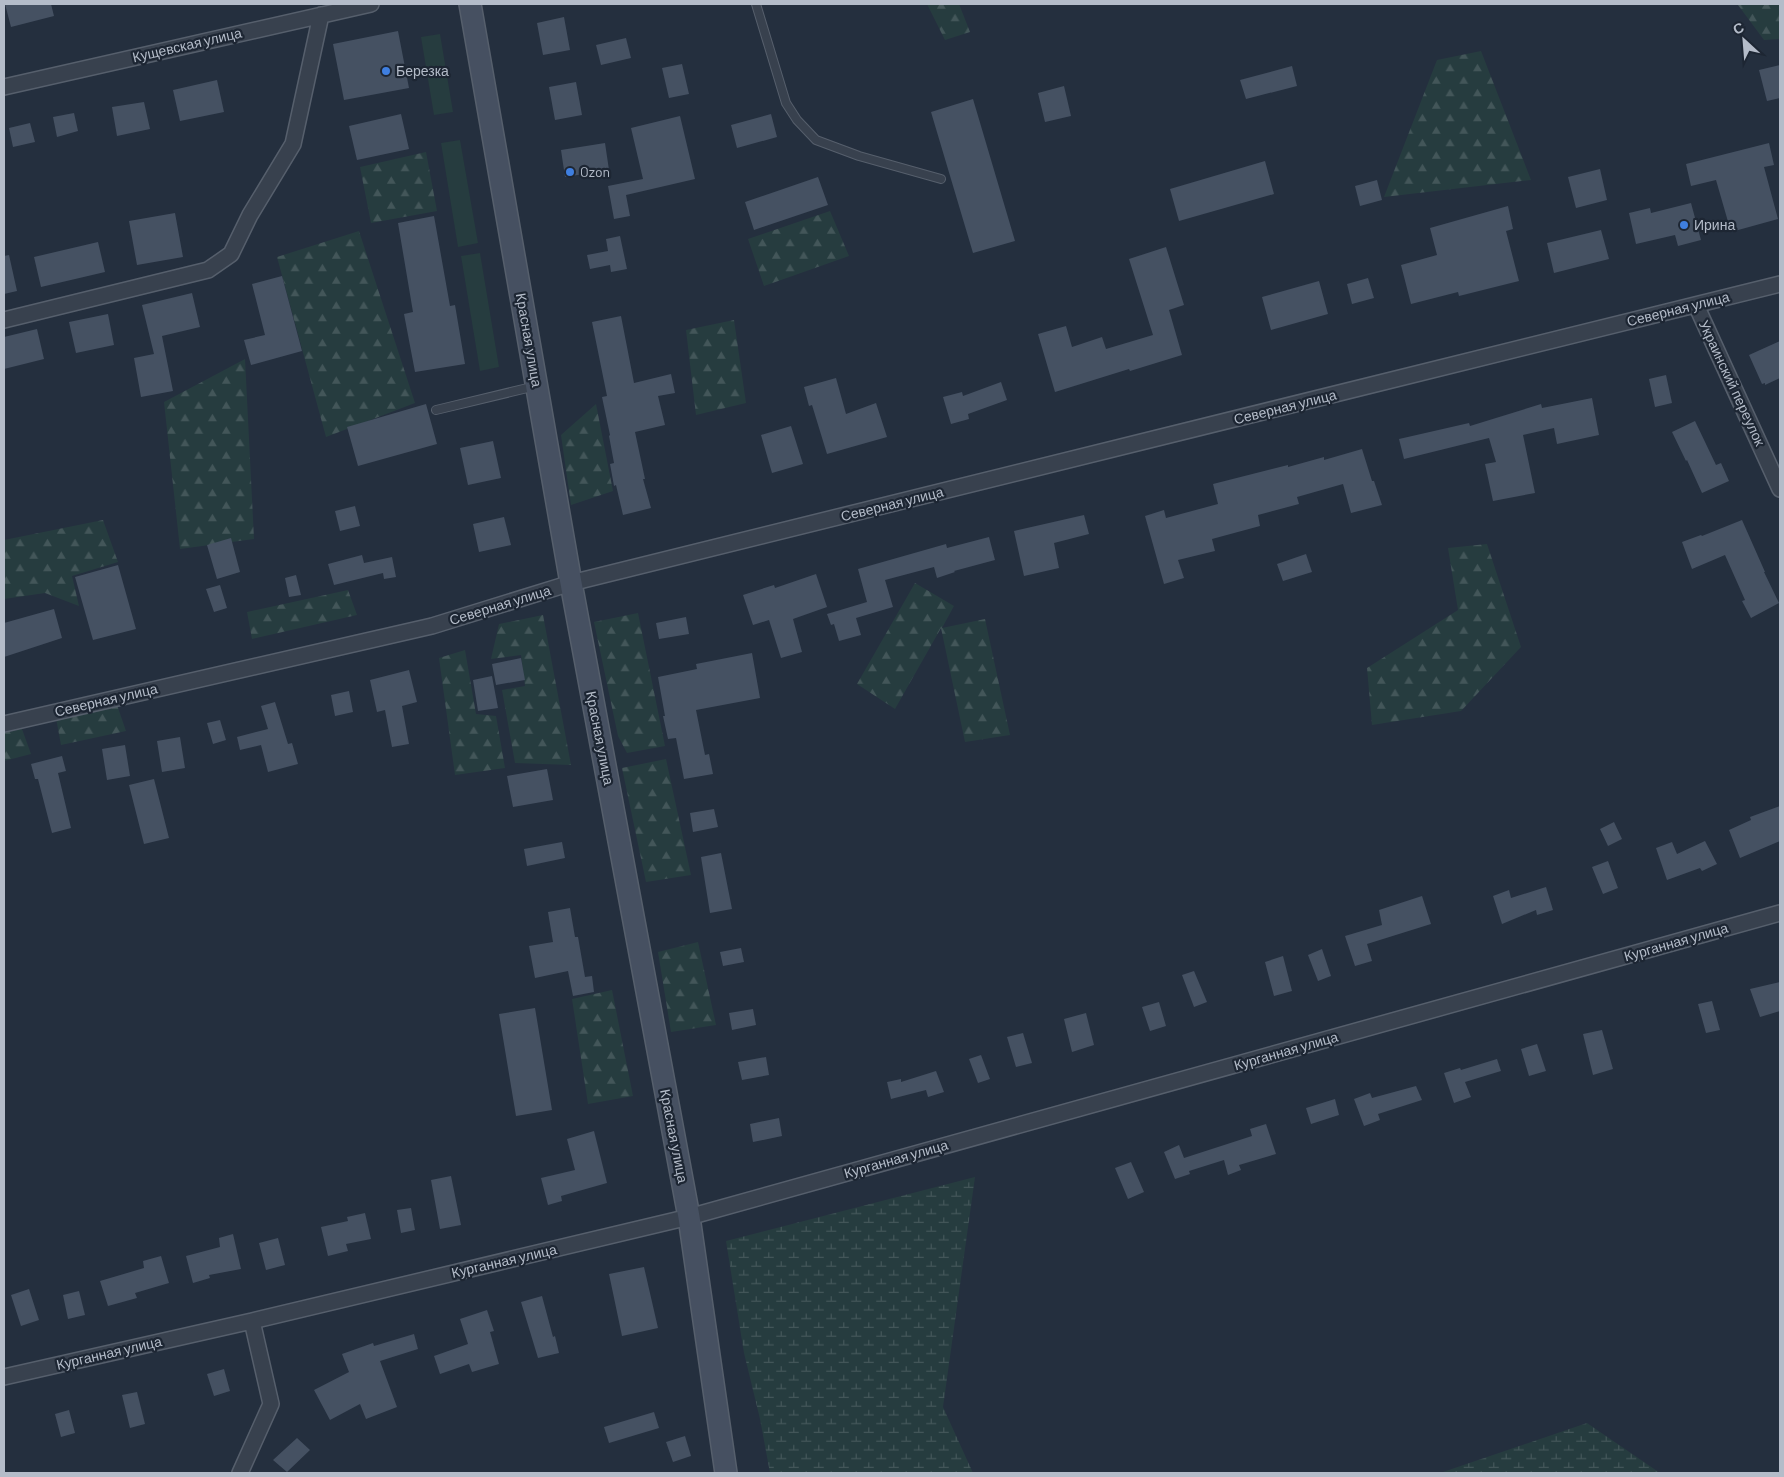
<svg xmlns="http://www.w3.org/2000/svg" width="1784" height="1477" font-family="Barlow,sans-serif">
  <defs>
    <pattern id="forest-firs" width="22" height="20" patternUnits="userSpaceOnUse" patternTransform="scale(1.25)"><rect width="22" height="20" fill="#263c3f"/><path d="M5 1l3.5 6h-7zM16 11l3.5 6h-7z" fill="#435659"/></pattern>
    <pattern id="wetland-marsh" width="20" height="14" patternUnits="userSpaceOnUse" patternTransform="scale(1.25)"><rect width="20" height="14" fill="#263c3f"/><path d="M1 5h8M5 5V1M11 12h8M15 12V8" fill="none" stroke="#435659"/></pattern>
  </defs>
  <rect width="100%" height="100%" fill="#242f3e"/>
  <!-- green -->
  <path fill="#263c3f" d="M440 34 453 112 434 115 421 37Z
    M460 140 478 243 458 247 441 143Z
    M480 253 499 367 480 371 461 256Z"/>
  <!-- forest -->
  <path fill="url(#forest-firs)" d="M927 4H959L970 32 945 40Z
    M1746 4H1780V39L1764 40 1738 5Z
    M1481 51 1531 180 1384 197 1437 60Z
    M426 152 437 211 371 223 360 167Z
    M830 211 849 256 764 286 748 239Z
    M359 231 415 403 326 437 277 257Z
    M734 320 746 403 696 415 686 330Z
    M245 359 254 539 180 549 164 402Z
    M596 404 613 491 571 505 561 435Z
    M103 520 118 562 72 576 79 606 45 593 4 599V540Z
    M1487 544 1521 647 1461 711 1372 725 1367 668 1458 610 1448 548Z
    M915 583 954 606 942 628 985 619 1010 735 965 742 941 628 895 709 857 684Z
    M348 590 357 615 252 639 247 612Z
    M638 613 665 746 627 753 618 736 594 622Z
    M543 615 571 765 515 763 502 690 525 686 521 655 491 659 499 624Z
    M465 650 476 714 496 716 505 768 455 775 439 658Z
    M117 705 126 731 61 745 56 718Z
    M22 729 31 754 4 761V733Z
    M666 759 691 875 646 882 622 768Z
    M698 942 716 1025 671 1032 658 952Z
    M612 990 633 1096 588 1104 572 999Z"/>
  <!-- wetland -->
  <path fill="url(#wetland-marsh)" d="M975 1177 943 1407 973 1473H770L760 1419 744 1353 726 1241Z
    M1587 1423 1660 1473H1440Z"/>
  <!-- building -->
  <path fill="#455162" d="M5 4H51L54 16 11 27Z
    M564 17 570 50 543 55 537 23Z
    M398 31 409 88 344 100 333 44Z
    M626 38 631 58 601 65 596 45Z
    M682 64 689 94 669 98 662 68Z
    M1780 65V98L1767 101 1759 70Z
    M1292 66 1297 86 1246 99 1240 80Z
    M217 80 224 112 180 121 173 90Z
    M576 82 582 115 555 120 549 87Z
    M1064 86 1071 116 1045 122 1038 93Z
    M973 99 1015 241 973 253 931 112Z
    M144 102 150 129 117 136 112 107Z
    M74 113 78 131 57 137 53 117Z
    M401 114 409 149 357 160 349 126Z
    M771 114 777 137 737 148 731 125Z
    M680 116 695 179 626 195 630 216 614 219 608 186 643 179 631 128Z
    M30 123 35 142 13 147 9 128Z
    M605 143 609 170 565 177 561 150Z
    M1769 143 1774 165 1764 167 1778 219 1731 232 1716 180 1691 186 1686 164Z
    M1265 161 1274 194 1179 221 1170 189Z
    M1600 169 1607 200 1576 208 1568 177Z
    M818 177 828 205 754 230 745 202Z
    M1377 180 1382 200 1360 206 1355 186Z
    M1691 203 1701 240 1678 246 1675 235 1636 244 1629 213 1650 208 1651 213Z
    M1508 206 1513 229 1506 231 1519 281 1459 296 1458 292 1411 304 1401 265 1437 255 1430 228Z
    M175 213 183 257 137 265 129 221Z
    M434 216 450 306 455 305 465 364 415 372 404 314 413 312 398 223Z
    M1601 230 1609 259 1554 273 1547 243Z
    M620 236 627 269 611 272 610 265 590 269 587 255 608 251 606 239Z
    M98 242 105 272 41 287 34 257Z
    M1166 247 1184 305 1169 310 1182 355 1130 371 1129 369 1055 392 1038 334 1066 326 1072 347 1102 337 1106 349 1153 335 1129 259Z
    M9 255 17 291 4 294V256Z
    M282 276 302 351 251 365 244 340 265 335 252 284Z
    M1368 278 1374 298 1352 304 1347 284Z
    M1319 281 1328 314 1271 330 1262 297Z
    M192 293 200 327 162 336 173 391 141 397 134 358 154 354 142 305Z
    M108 314 114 345 76 353 69 322Z
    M621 316 634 383 671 374 675 393 658 396 665 425 635 432 645 479H643L651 508 623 515 616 485 614 486 610 464 614 463 609 436 610 435 602 397 607 396 592 322Z
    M37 329 44 359 4 369V337Z
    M1780 341V378L1765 385V383L1762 384 1749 355Z
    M1666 375 1672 403 1655 407 1649 379Z
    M836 378 846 414 876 403 887 437 827 454 812 405 809 406 804 387Z
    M1001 382 1007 400 968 414 969 419 951 424 943 397 962 392 963 396Z
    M1592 398 1599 435 1557 444 1554 428 1523 435 1535 493 1493 501 1485 464 1496 462 1489 438 1404 459 1399 439 1469 423 1470 426 1541 404 1542 408Z
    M426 404 437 444 358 466 347 427Z
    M1695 421 1716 465 1721 463 1729 481 1702 493 1687 460 1686 461 1672 432Z
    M791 426 803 464 772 473 761 435Z
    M493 441 501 478 468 485 460 448Z
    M1362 449 1372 481H1374L1382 505 1351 513 1343 484 1297 497 1299 504 1258 515 1260 526 1212 539 1215 551 1178 560 1184 578 1164 584 1145 516 1164 510 1166 518 1218 504 1213 484 1288 465V467L1324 457V460Z
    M355 506 360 526 340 531 335 511Z
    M1084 515 1089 534 1054 543 1059 568 1024 576 1014 531Z
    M504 517 511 545 479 552 473 524Z
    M1742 520 1765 572H1764L1779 603 1751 618 1742 601 1745 600 1725 555 1692 569 1682 542 1701 535 1702 536Z
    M989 537 995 560 954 571 955 572 937 578 934 567 885 580 893 607 856 618 861 635 839 641 834 624 831 625 827 614 867 602 858 569 946 544 947 548Z
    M231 538 240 572 217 579 207 545Z
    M1306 554 1312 572 1283 581 1277 564Z
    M362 555 364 563 392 557 396 577 384 579 383 573 334 585 328 564Z
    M118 565 136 629 93 640 75 577Z
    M816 574 827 607 793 619 802 652 781 658 769 620 753 625 743 595 774 585 775 588Z
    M296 575 301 595 289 597 285 578Z
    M220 585 227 608 214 612 206 589Z
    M54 609 62 638 4 657V623Z
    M686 617 689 634 659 639 656 623Z
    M752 653 760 698 696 710 705 755 709 754 713 774 684 779 676 738 668 739 663 716H665L658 677 697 669 696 664Z
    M521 658 525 680 496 685 492 664Z
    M409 670 417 702 402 706 409 744 392 747 385 710 377 712 370 680Z
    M492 676 498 708 478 711 473 680Z
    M349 691 353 712 335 716 331 695Z
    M275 702 288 744 292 743 298 764 268 772 261 745 240 750 237 737 268 729 261 706Z
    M220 720 226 740 213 744 207 723Z
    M180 737 185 768 162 772 157 741Z
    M125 745 130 776 107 780 102 749Z
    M62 756 66 771 58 773 71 828 52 833 38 779H35L31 764Z
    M547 769 553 800 513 807 507 776Z
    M154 779 169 838 144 844 129 785Z
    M1780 806V841L1740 858 1729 830 1751 820 1750 817Z
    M714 809 718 827 693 832 690 813Z
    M1614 822 1622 839 1608 846 1600 829Z
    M1705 841 1717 864 1702 871 1700 868 1667 880 1656 848 1672 842 1677 854Z
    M562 842 565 858 527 866 524 849Z
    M721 853 732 909 710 913 701 857Z
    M1608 861 1618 888 1603 894 1592 867Z
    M1546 887 1553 910 1537 915 1536 910 1502 924 1493 896 1509 890 1511 898Z
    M1422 896 1431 924 1367 944 1372 961 1355 966 1345 936 1382 925 1379 910Z
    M570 908 575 937H578L585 977 592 976 594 992 573 996 568 971 535 978 529 946 553 942 548 912Z
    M741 948 744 962 723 966 720 952Z
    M1322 949 1331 976 1318 981 1308 955Z
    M1283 956 1292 991 1274 996 1265 962Z
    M1194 971 1207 1002 1194 1007 1182 975Z
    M1780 982V1011L1760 1017 1750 989Z
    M1712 1001 1720 1030 1706 1033 1698 1004Z
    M1159 1002 1166 1026 1150 1031 1142 1007Z
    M535 1008 552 1110 516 1116 499 1014Z
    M753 1009 756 1025 732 1030 729 1013Z
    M1086 1013 1094 1045 1072 1052 1064 1019Z
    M1602 1030 1613 1069 1593 1075 1583 1034Z
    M1023 1033 1032 1063 1016 1067 1007 1037Z
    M1537 1044 1546 1071 1529 1076 1521 1049Z
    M981 1055 990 1079 978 1083 969 1059Z
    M766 1057 769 1075 742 1080 738 1062Z
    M1497 1059 1501 1071 1465 1082 1471 1097 1454 1103 1444 1073 1460 1068 1461 1070Z
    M936 1071 944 1092 928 1097 926 1090 891 1099 887 1082 901 1079V1082Z
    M1416 1086 1422 1100 1378 1114 1380 1120 1364 1126 1354 1099 1370 1093 1372 1098Z
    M1335 1099 1339 1115 1311 1124 1306 1108Z
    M779 1118 782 1136 753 1142 750 1124Z
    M1266 1124 1276 1154 1239 1165 1241 1170 1228 1175 1224 1160 1189 1171 1190 1174 1175 1179 1164 1152 1179 1145 1184 1158 1252 1136 1250 1129Z
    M594 1131 607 1183 561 1196 562 1201 548 1205 541 1178 575 1170 567 1139Z
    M1131 1162 1144 1192 1128 1199 1115 1168Z
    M451 1176 461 1225 440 1229 431 1180Z
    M411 1208 415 1230 401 1233 397 1210Z
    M365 1213 371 1239 346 1244 348 1251 328 1256 321 1227 348 1221 347 1217Z
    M233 1234 241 1269 209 1275 210 1278 193 1283 186 1256 220 1247 219 1238Z
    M278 1238 285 1265 266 1270 259 1243Z
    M161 1256 169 1283 135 1293 137 1298 108 1306 100 1281 144 1268 143 1261Z
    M644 1267 658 1328 622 1336 609 1274Z
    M29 1289 39 1320 21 1326 11 1295Z
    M79 1291 85 1315 68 1319 63 1295Z
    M542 1296 553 1337 555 1336 559 1353 538 1358 521 1302Z
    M487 1310 494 1331 490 1332 499 1364 472 1372 469 1364 440 1374 434 1356 468 1344 460 1319Z
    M414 1334 418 1349 380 1361 397 1407 366 1419 360 1404 330 1420 314 1390 349 1372 342 1354 373 1343 374 1346Z
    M224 1369 230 1391 214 1396 207 1374Z
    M137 1392 145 1424 130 1428 122 1395Z
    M69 1410 75 1433 61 1437 55 1414Z
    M654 1412 659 1428 609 1443 604 1427Z
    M685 1436 691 1456 673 1462 666 1442Z
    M297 1438 310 1450 287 1472 273 1460Z"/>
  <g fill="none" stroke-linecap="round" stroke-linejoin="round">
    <defs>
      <path id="lane" d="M756 4 786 103 797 120 816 140 859 156 941 179
        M436 410 536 386"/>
      <path id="street" d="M4 87 371 4
        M1696 305 1780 489
        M4 320 208 270 231 254 250 215 293 144 321 15
        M4 724 432 626 571 583 1780 284
        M4 1377 252 1321 689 1217 1780 913
        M240 1473 271 1404 252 1321"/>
      <path id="secondary" d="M470 4 571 583 689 1217 726 1473"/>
    </defs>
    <!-- lane casing -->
    <use href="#lane" stroke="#565f6c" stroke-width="10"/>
    <!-- street casing -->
    <use href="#street" stroke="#565f6c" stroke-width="18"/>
    <!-- secondary casing -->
    <use href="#secondary" stroke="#565f6c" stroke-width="24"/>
    <!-- lane -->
    <use href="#lane" stroke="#38414e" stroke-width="8"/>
    <!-- street -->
    <use href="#street" stroke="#38414e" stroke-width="15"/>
    <!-- secondary -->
    <use href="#secondary" stroke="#465061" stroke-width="21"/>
  </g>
  <!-- markers -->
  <g fill="#3f7fe0" stroke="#1d2633" stroke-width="2">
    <circle cx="386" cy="71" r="5"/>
    <circle cx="570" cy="172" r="5"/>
    <circle cx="1684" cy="225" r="5"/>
  </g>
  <g text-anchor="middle" stroke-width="4.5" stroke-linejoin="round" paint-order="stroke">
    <!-- street labels -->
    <g font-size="14" fill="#b4bcc9" stroke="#1d2633">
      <text transform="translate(187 45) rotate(-13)" y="5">Кущевская улица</text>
      <text transform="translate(1678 309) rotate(-14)" y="5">Северная улица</text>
      <text transform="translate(529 340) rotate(80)" y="5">Красная улица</text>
      <text transform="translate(1732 383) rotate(65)" y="5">Украинский переулок</text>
      <text transform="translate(1285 407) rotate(-14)" y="5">Северная улица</text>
      <text transform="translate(892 504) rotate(-14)" y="5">Северная улица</text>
      <text transform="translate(500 605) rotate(-17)" y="5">Северная улица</text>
      <text transform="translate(106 700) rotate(-13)" y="5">Северная улица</text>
      <text transform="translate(600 738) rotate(79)" y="5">Красная улица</text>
      <text transform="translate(1676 942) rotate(-16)" y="5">Курганная улица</text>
      <text transform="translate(1286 1051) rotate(-16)" y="5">Курганная улица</text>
      <text transform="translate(674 1136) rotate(79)" y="5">Красная улица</text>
      <text transform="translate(896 1159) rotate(-16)" y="5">Курганная улица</text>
      <text transform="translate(504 1261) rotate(-13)" y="5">Курганная улица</text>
      <text transform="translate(109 1353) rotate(-13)" y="5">Курганная улица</text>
    </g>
    <!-- poi labels -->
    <g font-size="14" fill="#b4bcc9" stroke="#1d2633" text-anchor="start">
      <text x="396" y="76">Березка</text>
      <text x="580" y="177">Ozon</text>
      <text x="1694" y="230">Ирина</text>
    </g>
  </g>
  <!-- border -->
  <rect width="1784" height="1477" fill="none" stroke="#b4bcc9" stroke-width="10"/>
  <!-- north arrow -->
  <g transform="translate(1744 40) rotate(334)" stroke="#1d2633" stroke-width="4" paint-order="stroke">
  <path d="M0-4L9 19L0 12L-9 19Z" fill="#b4bcc9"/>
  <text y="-8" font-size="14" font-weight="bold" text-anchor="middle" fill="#b4bcc9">С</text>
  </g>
</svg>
